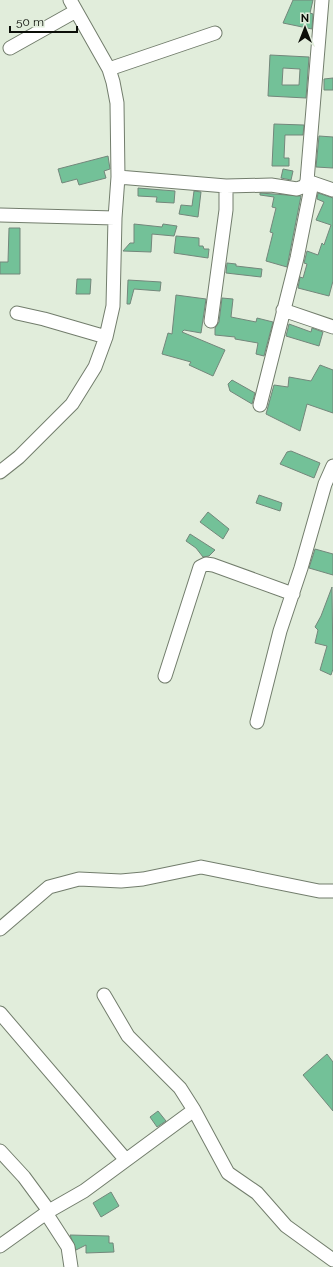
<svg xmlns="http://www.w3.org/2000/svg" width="333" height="1267" font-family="Raleway,sans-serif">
  <rect width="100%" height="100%" fill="#e1eddb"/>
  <!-- building -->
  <path fill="#73c198" stroke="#73877b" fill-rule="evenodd" d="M293 0H313L310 13 313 14 312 29 283 23Z
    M270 55 309 57 306 98 268 96ZM283 68 300 69 299 85H282Z
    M333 78V90H324V79Z
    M274 124 304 125 303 135H285L284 158H289V166H272Z
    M319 136 333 137V168L316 167Z
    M108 156 110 169 104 171 106 178 79 185 77 179 62 183 58 169Z
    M283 169 293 171 291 180 281 178Z
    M138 188 175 191 174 203 156 202 157 197 138 196Z
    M194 191 201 192 198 217 179 214 181 205 192 206Z
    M260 193 301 196 287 267 266 261 273 233 270 232 276 208 272 207 274 197 260 195Z
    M318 193 333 198V281L329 296 298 288 300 277 303 278 307 264 304 263 307 251 318 255 322 243 324 245 331 225 316 220 324 202 317 199Z
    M134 224 162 227 163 224 177 226 174 236 152 234 151 252 123 251 130 243H134Z
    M9 228H20V274H0V262H8Z
    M176 236 199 238V246H203L204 249H209L208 258 174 253Z
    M227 263 236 264V266L262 269 261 277 226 273Z
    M77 279H91L90 294H76Z
    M128 280 161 282 160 291 134 289 130 304H127Z
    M176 295 206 299 201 333 184 330 182 332 225 350 213 376 189 365 191 362 162 354 168 333 172 334Z
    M222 298 233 299 231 317 256 322 257 318 273 322 264 356 256 354 258 343 235 339V337L215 335V328L219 322Z
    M289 324 311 332 312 328 323 332 319 346 286 336Z
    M320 365 333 370V413L307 404 300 431 266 414 274 385 288 387 289 377 311 381Z
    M232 380 255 393 252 404 230 391 228 384Z
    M291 451 320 463 314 478 280 464 287 452Z
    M259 495 282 503 280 511 256 503Z
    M208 512 229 529 223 539 200 522Z
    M190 534 215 550 209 556 203 557 196 548 186 541Z
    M315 549 333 554V575L309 568Z
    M332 587 333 669 331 675 320 670 327 646 315 643 318 630 315 627 321 616Z
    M327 1054 333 1062V1111L303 1075Z
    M158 1111 166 1121 157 1127 150 1117Z
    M111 1192 119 1206 101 1217 93 1203Z
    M70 1235 109 1236V1243H113L114 1252 86 1253V1245L76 1250Z"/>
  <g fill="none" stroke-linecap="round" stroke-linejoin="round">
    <defs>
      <path id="minor" d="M10 48 76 11
        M109 69 215 33
        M118 177 226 186 271 185 297 189 305 186 307 181 322 0
        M307 181 333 190
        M0 215 115 218
        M283 310 333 327
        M17 313 44 319 106 337
        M211 321 226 210V186
        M260 405 297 258 312 183
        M0 472 19 457 72 404 95 367 106 337 113 306 115 218 118 177 117 103 113 82 109 69 70 0
        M165 676 200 567 206 564 213 565 293 594
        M257 722 280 631 301 568 325 484 333 466
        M0 929 49 887 79 879 121 881 143 879 201 867 319 891H333
        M0 1013 126 1160
        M194 1110 228 1173 257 1193 286 1226 333 1260
        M0 1151 24 1177 49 1211 84 1191 194 1110 180 1088 128 1036 104 995
        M46 1213 68 1247 71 1267
        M0 1246 49 1211"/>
    </defs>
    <!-- minor casing -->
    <use href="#minor" stroke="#727d6c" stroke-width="15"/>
    <!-- minor -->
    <use href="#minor" stroke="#fff" stroke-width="13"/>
  </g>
  <!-- north arrow -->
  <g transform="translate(305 28)" stroke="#e1eddb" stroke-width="3" paint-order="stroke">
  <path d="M0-3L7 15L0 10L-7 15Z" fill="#0b0e08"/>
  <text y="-6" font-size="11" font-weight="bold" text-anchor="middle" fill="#0b0e08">N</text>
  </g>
  <!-- scale -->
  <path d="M10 26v6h67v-6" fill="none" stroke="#0b0e08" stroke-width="2"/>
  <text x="16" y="26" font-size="12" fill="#0b0e08" stroke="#e1eddb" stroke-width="3" paint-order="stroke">50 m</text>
</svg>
